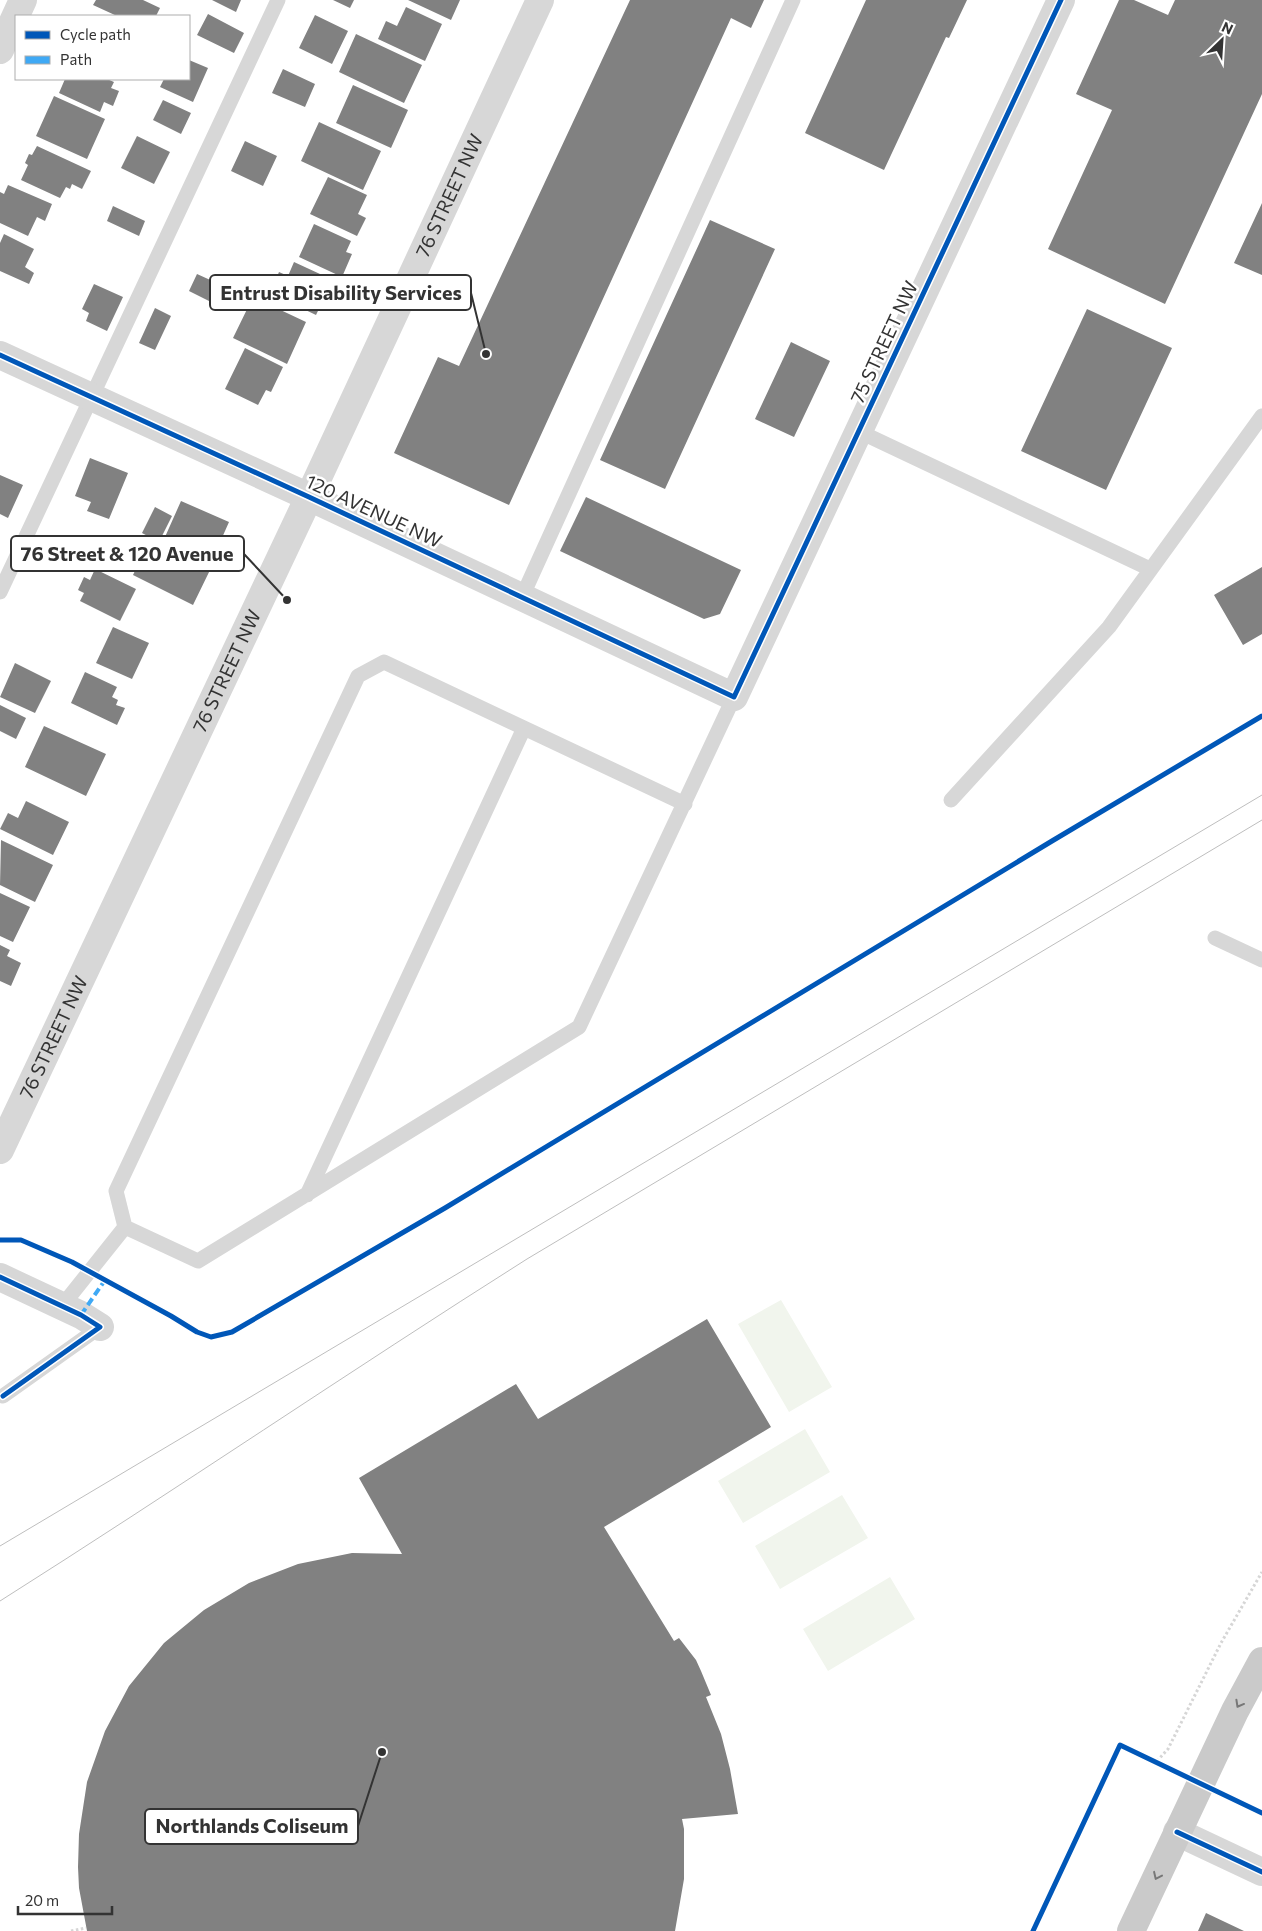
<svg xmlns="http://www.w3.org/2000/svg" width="1262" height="1931" font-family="Commissioner,sans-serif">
  <rect width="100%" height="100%" fill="#fff"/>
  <!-- green -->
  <path fill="#f1f5ed" d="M781 1300 832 1387 789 1412 738 1324Z
    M805 1429 830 1472 743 1523 718 1481Z
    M842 1495 868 1538 780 1589 755 1546Z
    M890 1577 915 1619 828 1671 803 1629Z"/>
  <!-- building -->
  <path fill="#818181" d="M96 0H143L160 8 156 16H117L93 5Z
    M212 0H241L236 12Z
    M333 0H354L350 8Z
    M408 0H460L451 20Z
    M630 0H764L751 28 731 18 509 505 394 453 438 357 459 366Z
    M866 0H967L949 38 946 37 884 170 805 133Z
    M1119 0H1134L1168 15 1175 0H1262V94L1165 304 1048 249 1112 110 1076 94Z
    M406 7 442 24 425 61 378 39 386 21 397 26Z
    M208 14 244 33 234 53 197 35Z
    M315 15 348 31 332 64 299 48Z
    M356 34 422 65 404 103 339 72Z
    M189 60 208 68 193 102 160 87 164 79H189Z
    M283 69 315 84 305 107 272 93Z
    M65 79H107L114 82 111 88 119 91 113 106 104 102 100 112 59 93Z
    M353 85 408 110 391 148 336 123Z
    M54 96 105 119 87 159 36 136Z
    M163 100 191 113 181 134 153 120Z
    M319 122 381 151 363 190 301 161Z
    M137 136 170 152 154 184 121 168Z
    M245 141 277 156 263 186 231 171Z
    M37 146 91 171 82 189 72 184 70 189 66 187 60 198 21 180 28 165 25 163 29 154 32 155Z
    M328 177 367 195 358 214 366 218 357 236 310 214Z
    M8 185 52 204 45 221 37 217 28 236 0 223V192L4 194Z
    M1262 203V275L1234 263Z
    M113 206 145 221 139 236 107 221Z
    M710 220 775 249 665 489 600 460Z
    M314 224 351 241 346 252 352 254 342 277 299 257Z
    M4 234 34 249 25 267 34 273 29 284 0 271V243Z
    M294 262 333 280 316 315 270 293 279 272 288 276Z
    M197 274 228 288 219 306 189 291Z
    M94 284 123 297 107 331 86 321 89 313 82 309Z
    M253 297 306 322 287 364 233 338Z
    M155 308 171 316 155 350 139 343Z
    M1087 309 1172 348 1106 490 1021 451Z
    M791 342 830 361 794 437 755 419Z
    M245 348 283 367 271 392 266 390 258 405 225 389Z
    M90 458 128 473 109 519 87 511 91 502 75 496Z
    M0 475 23 485 8 518 0 514Z
    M586 497 741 570 720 614 704 619 560 551Z
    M181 501 229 522 213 558 165 537Z
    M155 507 172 516 159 542 142 533Z
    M162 544 211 568 193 605 133 575 142 556 153 562Z
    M1262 567V634L1243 645 1214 595Z
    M95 569 136 589 120 621 80 601 84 593 78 590 84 577 90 580Z
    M113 627 149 643 132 679 96 663Z
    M15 663 51 681 35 713 0 697Z
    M85 672 117 687 112 697 118 700 116 705 125 708 117 725 71 703Z
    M0 705 26 718 16 739 0 731Z
    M44 726 106 754 86 796 25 767Z
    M26 801 69 822 53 855 0 829 8 813 18 818Z
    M1 840 53 865 35 902 0 885Z
    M0 893 30 907 13 942 0 936Z
    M0 945 10 950 7 956 21 963 11 986 0 981Z
    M707 1319 771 1427 604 1527 674 1641 679 1638 696 1660 701 1671 711 1695 706 1697 721 1734 730 1769 738 1814 682 1819 684 1829V1879L675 1931H87L79 1888 78 1867 79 1834 87 1782 105 1731 129 1686 164 1643 204 1610 249 1583 298 1564 352 1553 402 1554 359 1478 516 1384 538 1419Z
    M1206 1913 1244 1931H1198Z"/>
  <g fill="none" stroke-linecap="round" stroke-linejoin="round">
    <!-- path -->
    <path stroke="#d6d6d6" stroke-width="3" stroke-dasharray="2.5 2.5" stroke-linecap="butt" d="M1157 1761 1168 1749 1221 1643 1262 1572
      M71 1931 86 1928"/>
    <!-- service -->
    <path stroke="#d7d7d7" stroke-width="15" d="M858 431 1150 569
      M0 592 278 0
      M522 597 793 0
      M951 800 1109 627 1262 416
      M1215 938 1262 960
      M307 1195 524 728
      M125 1227 116 1191 358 676 384 662 685 804
      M62 1306 125 1227 198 1261 579 1027 734 697
      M3 1396 100 1327"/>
    <!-- minor -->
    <g stroke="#d7d7d7" stroke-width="28">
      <path d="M0 50 23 0"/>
      <path d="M0 355 309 497 734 697 1061 0"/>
      <path id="s1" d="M0 1150 309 497 540 0"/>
      <path d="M0 1277 81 1315 100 1327"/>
      <path d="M1177 1832 1262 1872"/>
    </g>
    <!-- primary -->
    <path stroke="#cacaca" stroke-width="28" d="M1131 1931 1235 1711 1262 1661"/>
    <!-- tram -->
    <path stroke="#bebebe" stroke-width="1" d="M0 1546 1262 795
      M0 1601C177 1489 350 1371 527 1259L1262 820"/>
    <!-- quiet -->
    <path stroke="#3fa9f5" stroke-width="4" stroke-dasharray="8 4" stroke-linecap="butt" d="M81 1315 105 1280"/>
    <defs>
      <path id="cycleway" d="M0 355 309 497 734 697 1061 0
        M0 1240H21L72 1262 171 1316 197 1332 211 1337 232 1332 445 1208 1052 841 1262 716
        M0 1277 81 1315 100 1327 3 1396
        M1177 1832 1262 1872
        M1033 1931 1120 1745 1262 1813"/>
    </defs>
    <!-- cycleway casing -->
    <use href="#cycleway" stroke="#fff" stroke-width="8"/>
    <!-- cycleway -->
    <use href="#cycleway" stroke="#0057b8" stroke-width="5"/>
  </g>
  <!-- one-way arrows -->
  <defs><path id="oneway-chevron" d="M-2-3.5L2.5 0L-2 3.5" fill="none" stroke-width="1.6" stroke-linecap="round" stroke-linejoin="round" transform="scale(1.25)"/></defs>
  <g stroke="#777">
    <use href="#oneway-chevron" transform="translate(1239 1704) rotate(119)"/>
    <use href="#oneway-chevron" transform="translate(1157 1876) rotate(115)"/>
  </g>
  <g text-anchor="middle" stroke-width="5" stroke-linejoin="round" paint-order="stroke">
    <!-- street labels -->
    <g font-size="19" fill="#333" stroke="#fff">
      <text dy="7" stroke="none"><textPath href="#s1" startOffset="1055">76 STREET NW</textPath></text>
      <text transform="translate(884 342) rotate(-65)" y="7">75 STREET NW</text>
      <text transform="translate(374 511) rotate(25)" y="7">120 AVENUE NW</text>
      <text dy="7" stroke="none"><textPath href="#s1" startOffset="530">76 STREET NW</textPath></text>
      <text dy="7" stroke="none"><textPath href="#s1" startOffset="125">76 STREET NW</textPath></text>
    </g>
  </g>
  <!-- callouts -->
  <path fill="none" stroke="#333" stroke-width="2" d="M486 354L471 293M287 600L244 554M382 1752L358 1826"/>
  <g fill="#333" stroke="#fff" stroke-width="2">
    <circle cx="486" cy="354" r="5"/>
    <circle cx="287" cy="600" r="5"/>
    <circle cx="382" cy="1752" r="5"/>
  </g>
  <g fill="#fff" stroke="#333" stroke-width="2">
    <rect x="210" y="275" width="261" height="35" rx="5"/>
    <rect x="11" y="536" width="233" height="35" rx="5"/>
    <rect x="145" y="1809" width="213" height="35" rx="5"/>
  </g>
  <g font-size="20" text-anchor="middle" font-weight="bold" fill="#333">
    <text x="341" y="300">Entrust Disability Services</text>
    <text x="127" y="561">76 Street &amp; 120 Avenue</text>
    <text x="252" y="1833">Northlands Coliseum</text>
  </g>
  <!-- legend -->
  <rect x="15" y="15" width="175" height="65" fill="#ffffff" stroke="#adadad"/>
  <rect x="25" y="31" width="25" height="8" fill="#0057b8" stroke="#adadad"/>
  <text x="60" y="40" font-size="15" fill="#333333">Cycle path</text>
  <rect x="25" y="56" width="25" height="8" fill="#3fa9f5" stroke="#adadad"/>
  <text x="60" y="65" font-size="15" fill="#333333">Path</text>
  <!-- north arrow -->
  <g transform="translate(1222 40) rotate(25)" stroke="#ffffff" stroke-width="4" paint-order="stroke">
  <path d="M0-4L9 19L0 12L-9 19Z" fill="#333333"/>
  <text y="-8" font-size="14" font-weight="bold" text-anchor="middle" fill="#333333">N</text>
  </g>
  <!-- scale -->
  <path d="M18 1906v8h94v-8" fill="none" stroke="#333333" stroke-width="2.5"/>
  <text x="25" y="1906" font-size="15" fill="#333333" stroke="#ffffff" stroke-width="4" paint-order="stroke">20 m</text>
</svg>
